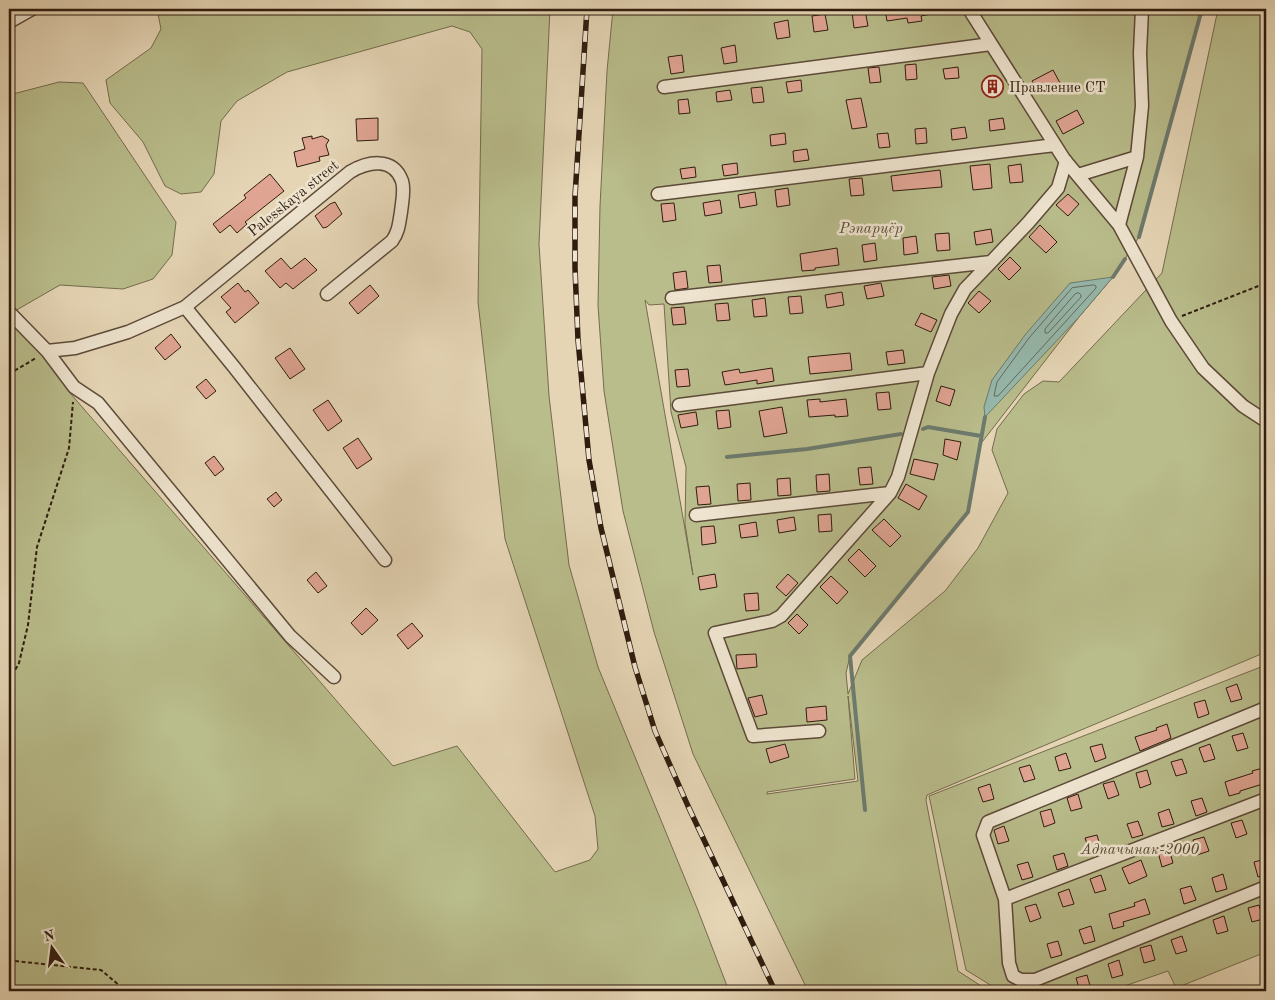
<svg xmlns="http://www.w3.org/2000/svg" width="1275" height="1000" font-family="'Old Standard TT',serif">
  <rect width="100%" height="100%" fill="#e5d5b5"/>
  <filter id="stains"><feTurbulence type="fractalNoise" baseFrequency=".004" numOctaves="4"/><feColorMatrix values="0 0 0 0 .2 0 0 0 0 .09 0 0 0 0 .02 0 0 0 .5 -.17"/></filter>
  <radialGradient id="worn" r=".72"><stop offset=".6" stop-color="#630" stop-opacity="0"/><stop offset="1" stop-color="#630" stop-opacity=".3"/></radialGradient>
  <!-- green -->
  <path fill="#b9bc8b" stroke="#746c4c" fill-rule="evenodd" d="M157 9H550L539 244 549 396 569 565 598 667 697 908 729 991H9V95L59 82 83 83 176 222 172 255 153 279 123 289 60 285 13 312 47 351 70 393 393 766 457 746 555 872 590 860 598 849 595 816 505 539 478 302 482 49 470 32 452 26 287 72 237 101 221 121 214 174 201 192 181 194 165 186 143 142 110 103 106 80 151 48 161 29Z
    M613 9H1202L1139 237 1113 277 1079 317 979 446 968 512 850 656 846 673 848 694 862 660 945 591 978 548 1008 493 992 450 997 429 1024 394 1043 381 1059 382 1162 273 1218 9H1266V652L927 795 926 800 958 971 989 991H808L693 754 654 632 623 511 604 391 598 305 600 206 607 71ZM645 300 649 305 664 304 671 412 686 467 685 524 693 575ZM848 696 858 781 767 794V792L855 779Z
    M1266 665V952L1176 988 1168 971 1110 991H1000L966 970 929 796Z"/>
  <!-- water -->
  <path fill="#96b9ad" stroke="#6d7a6d" d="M1113 277 1079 317 985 417 984 407 992 380 1025 335 1070 283Z"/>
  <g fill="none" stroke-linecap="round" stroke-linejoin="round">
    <!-- shore -->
    <path stroke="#626a5e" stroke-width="1" d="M1094 285 1096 286V288L998 396H994L997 382 1029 338 1072 288Z
      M1079 293 1081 295V297L1048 333H1045V329L1075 294Z"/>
    <!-- stream -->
    <path stroke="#6d7a6d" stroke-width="4" d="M1139 237 1202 9
      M1113 277 1125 259
      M923 429 928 427 981 436
      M727 457 807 449 901 434
      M865 810 850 656 968 512 985 417"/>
  </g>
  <!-- building -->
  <path fill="#dfa492" stroke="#2f1c0e" d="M885 9H931V14L921 16 922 21 908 23 907 18 887 21Z
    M865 10 868 26 854 28 852 12Z
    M825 14 828 30 814 32 812 16Z
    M788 20 790 37 777 39 774 23Z
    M735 45 737 62 724 64 721 48Z
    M682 55 684 72 671 74 668 57Z
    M916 64 917 79 906 80 905 65Z
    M879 67 881 82 870 83 868 68Z
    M958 67 959 78 945 79 943 69Z
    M1053 70 1060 83 1039 94 1032 81Z
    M801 80 802 91 788 93 786 82Z
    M1001 81 1002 91 986 93 985 82Z
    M762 87 764 102 753 103 751 88Z
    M730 90 732 100 717 102 716 92Z
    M861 98 867 127 852 129 846 100Z
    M688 99 690 113 679 114 678 100Z
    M1077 110 1084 123 1063 134 1056 121Z
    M378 118V140L357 141 356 119Z
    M1003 118 1005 129 990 131 989 120Z
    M965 127 967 138 952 140 951 129Z
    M926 128 927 143 916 144 915 129Z
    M785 133 786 144 771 146 770 135Z
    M888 133 890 147 879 148 877 134Z
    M312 136V139L322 136 329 140 326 145 329 155 319 157 320 161 297 167 294 152 305 149 302 138Z
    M807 149 809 160 794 162 793 151Z
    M737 163 738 174 724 176 722 165Z
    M990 164 992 188 973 190 970 166Z
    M1021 164 1023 182 1010 183 1008 166Z
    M695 167 696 177 682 179 680 169Z
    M940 170 942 187 893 191 891 176Z
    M270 174 284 191 245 222 247 224 237 233 230 225 220 233 213 224 246 198 244 195Z
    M862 178 864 195 851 196 849 179Z
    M788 188 790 205 777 207 775 190Z
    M755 192 757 205 740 208 738 195Z
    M1068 194 1079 204 1068 216 1056 205Z
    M720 200 722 213 705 216 703 203Z
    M335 202 342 214 327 227 323 228 315 216 330 204Z
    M674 203 676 220 663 222 661 204Z
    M1040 225 1057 242 1046 253 1029 237Z
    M991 229 993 242 976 245 974 232Z
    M949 233 950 250 937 251 935 234Z
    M916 236 918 253 904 255 903 238Z
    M875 243 877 260 864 262 862 245Z
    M837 248 839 265 815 268V270L802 271 800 254Z
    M1010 257 1021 268 1009 280 998 269Z
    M281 258 291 269 305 258 317 270 293 289 286 283 280 288 265 271Z
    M720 265 722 282 709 283 707 266Z
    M686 271 688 288 675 290 673 273Z
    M949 275 951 286 934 289 932 277Z
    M238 283 245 292 248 290 259 303 235 323 226 312 231 308 221 297Z
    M881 283 884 296 867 299 864 286Z
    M370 285 379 296 358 314 349 303Z
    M979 291 991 301 979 313 968 303Z
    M842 292 844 305 827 308 825 295Z
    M801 296 803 313 790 314 788 297Z
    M765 298 767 316 754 317 752 300Z
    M728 303 730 320 717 321 715 304Z
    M684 307 686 324 673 325 671 308Z
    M921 313 937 320 931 332 915 325Z
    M171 334 181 347 165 360 155 348Z
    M290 348 305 369 290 379 275 358Z
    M903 350 905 363 888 365 886 352Z
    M850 353 852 370 810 374 808 357Z
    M772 368 774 381 757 384V380L725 385 722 372 739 369 740 373Z
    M688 369 690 386 677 387 675 370Z
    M206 379 216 391 206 399 196 387Z
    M941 386 955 390 950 406 936 401Z
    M889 392 891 409 878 410 876 393Z
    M820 399V402L846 399 848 416 835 417V415L809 417 807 400Z
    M328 400 342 421 328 431 313 410Z
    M782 407 787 433 764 437 759 411Z
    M729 410 731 427 718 429 716 411Z
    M696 412 698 425 681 428 678 415Z
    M358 438 372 459 357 469 343 448Z
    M945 439 961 442 957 460 943 455Z
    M214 456 224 469 215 476 205 463Z
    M914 459 938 464 934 480 910 474Z
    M871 467 873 484 860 485 858 468Z
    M829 474 830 491 817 492 816 475Z
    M790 478 791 495 778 496 777 479Z
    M750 483 751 500 738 501 737 484Z
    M906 484 927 496 919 510 898 498Z
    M709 486 711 504 698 505 696 487Z
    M276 492 282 500 274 507 267 499Z
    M831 514 832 531 819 532 818 515Z
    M794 517 796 530 779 533 777 520Z
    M884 519 901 536 890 547 872 530Z
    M756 522 758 536 741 538 739 525Z
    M714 526 716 543 702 545 701 527Z
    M859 549 876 566 865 577 848 560Z
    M316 572 327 586 318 593 307 580Z
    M715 574 717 587 700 590 698 577Z
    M788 574 798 583 786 596 776 587Z
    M831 576 848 592 837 604 820 587Z
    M758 593 759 610 746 611 744 594Z
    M366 608 378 620 362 635 351 623Z
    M797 614 808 625 799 634 788 623Z
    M412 623 423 636 408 649 397 635Z
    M756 654 757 667 737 669 736 655Z
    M1237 684 1242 699 1231 702 1226 688Z
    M762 695 767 714 755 717 748 698Z
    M1205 700 1209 714 1198 718 1194 703Z
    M826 706 827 720 807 722 806 708Z
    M1167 724 1171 738 1140 751 1135 737 1157 730 1156 728Z
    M1243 733 1248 748 1237 751 1232 736Z
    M785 744 789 757 770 763 766 749Z
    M1102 744 1106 758 1095 762 1090 747Z
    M1210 744 1215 759 1204 762 1199 748Z
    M1066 753 1071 768 1059 771 1055 757Z
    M1182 759 1187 773 1176 776 1171 762Z
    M1030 765 1035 779 1024 782 1019 768Z
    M1263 768 1266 783 1240 791V793L1229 796 1225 782 1253 773 1252 771Z
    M1147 770 1151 784 1140 788 1136 773Z
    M1114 781 1119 795 1108 799 1103 784Z
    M990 784 994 799 983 802 978 788Z
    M1078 794 1082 808 1071 811 1067 798Z
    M1202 798 1207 812 1196 816 1191 801Z
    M1051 809 1055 823 1044 827 1040 812Z
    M1169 809 1174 824 1162 827 1158 813Z
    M1242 820 1247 834 1236 838 1231 823Z
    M1138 821 1143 835 1132 838 1127 824Z
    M1004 826 1009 841 998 844 994 830Z
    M1097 835 1101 849 1090 852 1085 838Z
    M1204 837 1209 851 1197 855 1193 840Z
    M1169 849 1173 863 1162 867 1158 852Z
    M1064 853 1068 866 1057 870 1053 856Z
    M1266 859V874L1258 877 1254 862Z
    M1141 860 1147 876 1129 884 1122 868Z
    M1028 862 1033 877 1022 880 1017 865Z
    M1223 874 1227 889 1216 892 1212 878Z
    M1101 875 1106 890 1095 893 1090 879Z
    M1191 886 1196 900 1184 904 1180 889Z
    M1069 889 1074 904 1063 907 1058 893Z
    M1145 899 1150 914 1123 922 1124 926 1113 929 1109 914 1135 906 1134 903Z
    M1036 904 1041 918 1030 922 1025 907Z
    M1259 905 1263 919 1252 922 1248 908Z
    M1224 916 1228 931 1217 934 1213 920Z
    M1091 926 1095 941 1084 944 1079 930Z
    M1182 936 1187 951 1176 954 1171 940Z
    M1058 941 1062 955 1051 958 1047 944Z
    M1151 945 1155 960 1144 963 1140 948Z
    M1119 960 1123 975 1112 978 1108 964Z
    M1087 975 1091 989 1080 991 1076 978Z"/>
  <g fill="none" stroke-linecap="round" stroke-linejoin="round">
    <defs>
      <path id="minor" d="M969 9 1064 159 1119 225 1171 321 1203 368 1243 406 1266 421
        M9 22 32 9
        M664 87 991 44
        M1078 175 1137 157
        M658 194 1055 145
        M1119 225 1137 157 1142 106 1140 53 1142 9
        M672 298 991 262 1028 223 1058 188 1066 161
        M185 307 234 367 385 560
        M9 312 47 351 74 387 98 403 290 636 334 677
        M47 351 75 348 128 332 185 307 350 172C367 162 393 156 402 181 405 190 402 202 401 212 399 223 399 231 392 241L327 294
        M679 405 928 373 951 314 965 289 991 262
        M696 515 890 493 898 477 928 373
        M1266 708 988 822 983 835 1005 899 1009 963 1013 976 1021 980H1035L1266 887
        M819 731 753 736 715 633 772 621 781 616 890 493
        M1005 899 1266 799"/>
    </defs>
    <!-- minor casing -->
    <use href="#minor" stroke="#5c4a38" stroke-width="15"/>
    <!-- path -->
    <path stroke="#2f1c0e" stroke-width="2" stroke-dasharray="4 2.5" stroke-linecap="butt" d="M1182 316 1266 283
      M9 374 36 358
      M9 681 19 663 28 625 37 547 69 448 73 402
      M9 963 14 961 101 970 126 991"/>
    <!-- minor -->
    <use href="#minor" stroke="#eee4cf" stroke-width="12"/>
    <defs>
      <path id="rail" d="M587 9 575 196V268L578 340 589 460 601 528 635 667 655 731 688 806 775 991"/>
    </defs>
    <!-- rail casing -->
    <use href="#rail" stroke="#2f1c0e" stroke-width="5.5"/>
    <!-- rail -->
    <use href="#rail" stroke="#eee4cf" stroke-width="4" stroke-dasharray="11" stroke-linecap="butt"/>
  </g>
  <!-- icons -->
  <defs>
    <symbol id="building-ring" viewBox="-11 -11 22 22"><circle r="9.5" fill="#eee4cf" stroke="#8f2418" stroke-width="1.5"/><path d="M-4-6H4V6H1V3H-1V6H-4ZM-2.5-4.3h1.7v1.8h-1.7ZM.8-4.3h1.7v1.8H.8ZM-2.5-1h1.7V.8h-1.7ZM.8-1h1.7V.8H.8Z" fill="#8f2418"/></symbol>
  </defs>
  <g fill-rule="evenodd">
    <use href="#building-ring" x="980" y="74" width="25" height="25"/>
  </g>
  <g text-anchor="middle" stroke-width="5" stroke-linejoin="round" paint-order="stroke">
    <!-- poi labels -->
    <g font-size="15" fill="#2f1c0e" stroke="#eee4cf" text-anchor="start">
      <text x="1009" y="92">Правление СТ</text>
    </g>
    <!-- street labels -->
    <g font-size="15" fill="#2f1c0e" stroke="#eee4cf">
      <text transform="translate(293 198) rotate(-39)" y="5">Palesskaya street</text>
    </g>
    <!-- park labels -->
    <g font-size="15" font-style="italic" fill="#584c34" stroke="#eee4cf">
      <text x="871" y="233">Рэпарцёр</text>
      <text x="1140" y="854">Адпачынак-2000</text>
    </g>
  </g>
  <!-- margin -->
  <rect width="1275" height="1000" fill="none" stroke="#e5d5b5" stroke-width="30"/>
  <rect x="10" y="10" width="1255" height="980" fill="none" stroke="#2f1c0e" stroke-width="2.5"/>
  <rect x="15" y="15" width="1245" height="970" fill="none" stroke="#2f1c0e"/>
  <!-- north arrow -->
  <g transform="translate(52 948) rotate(346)" stroke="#eee4cf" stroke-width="4" paint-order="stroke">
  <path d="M0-4L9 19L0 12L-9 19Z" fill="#2f1c0e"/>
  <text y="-8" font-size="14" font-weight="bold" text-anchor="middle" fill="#2f1c0e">N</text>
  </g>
  <rect width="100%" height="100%" filter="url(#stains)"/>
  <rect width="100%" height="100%" fill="url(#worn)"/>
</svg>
